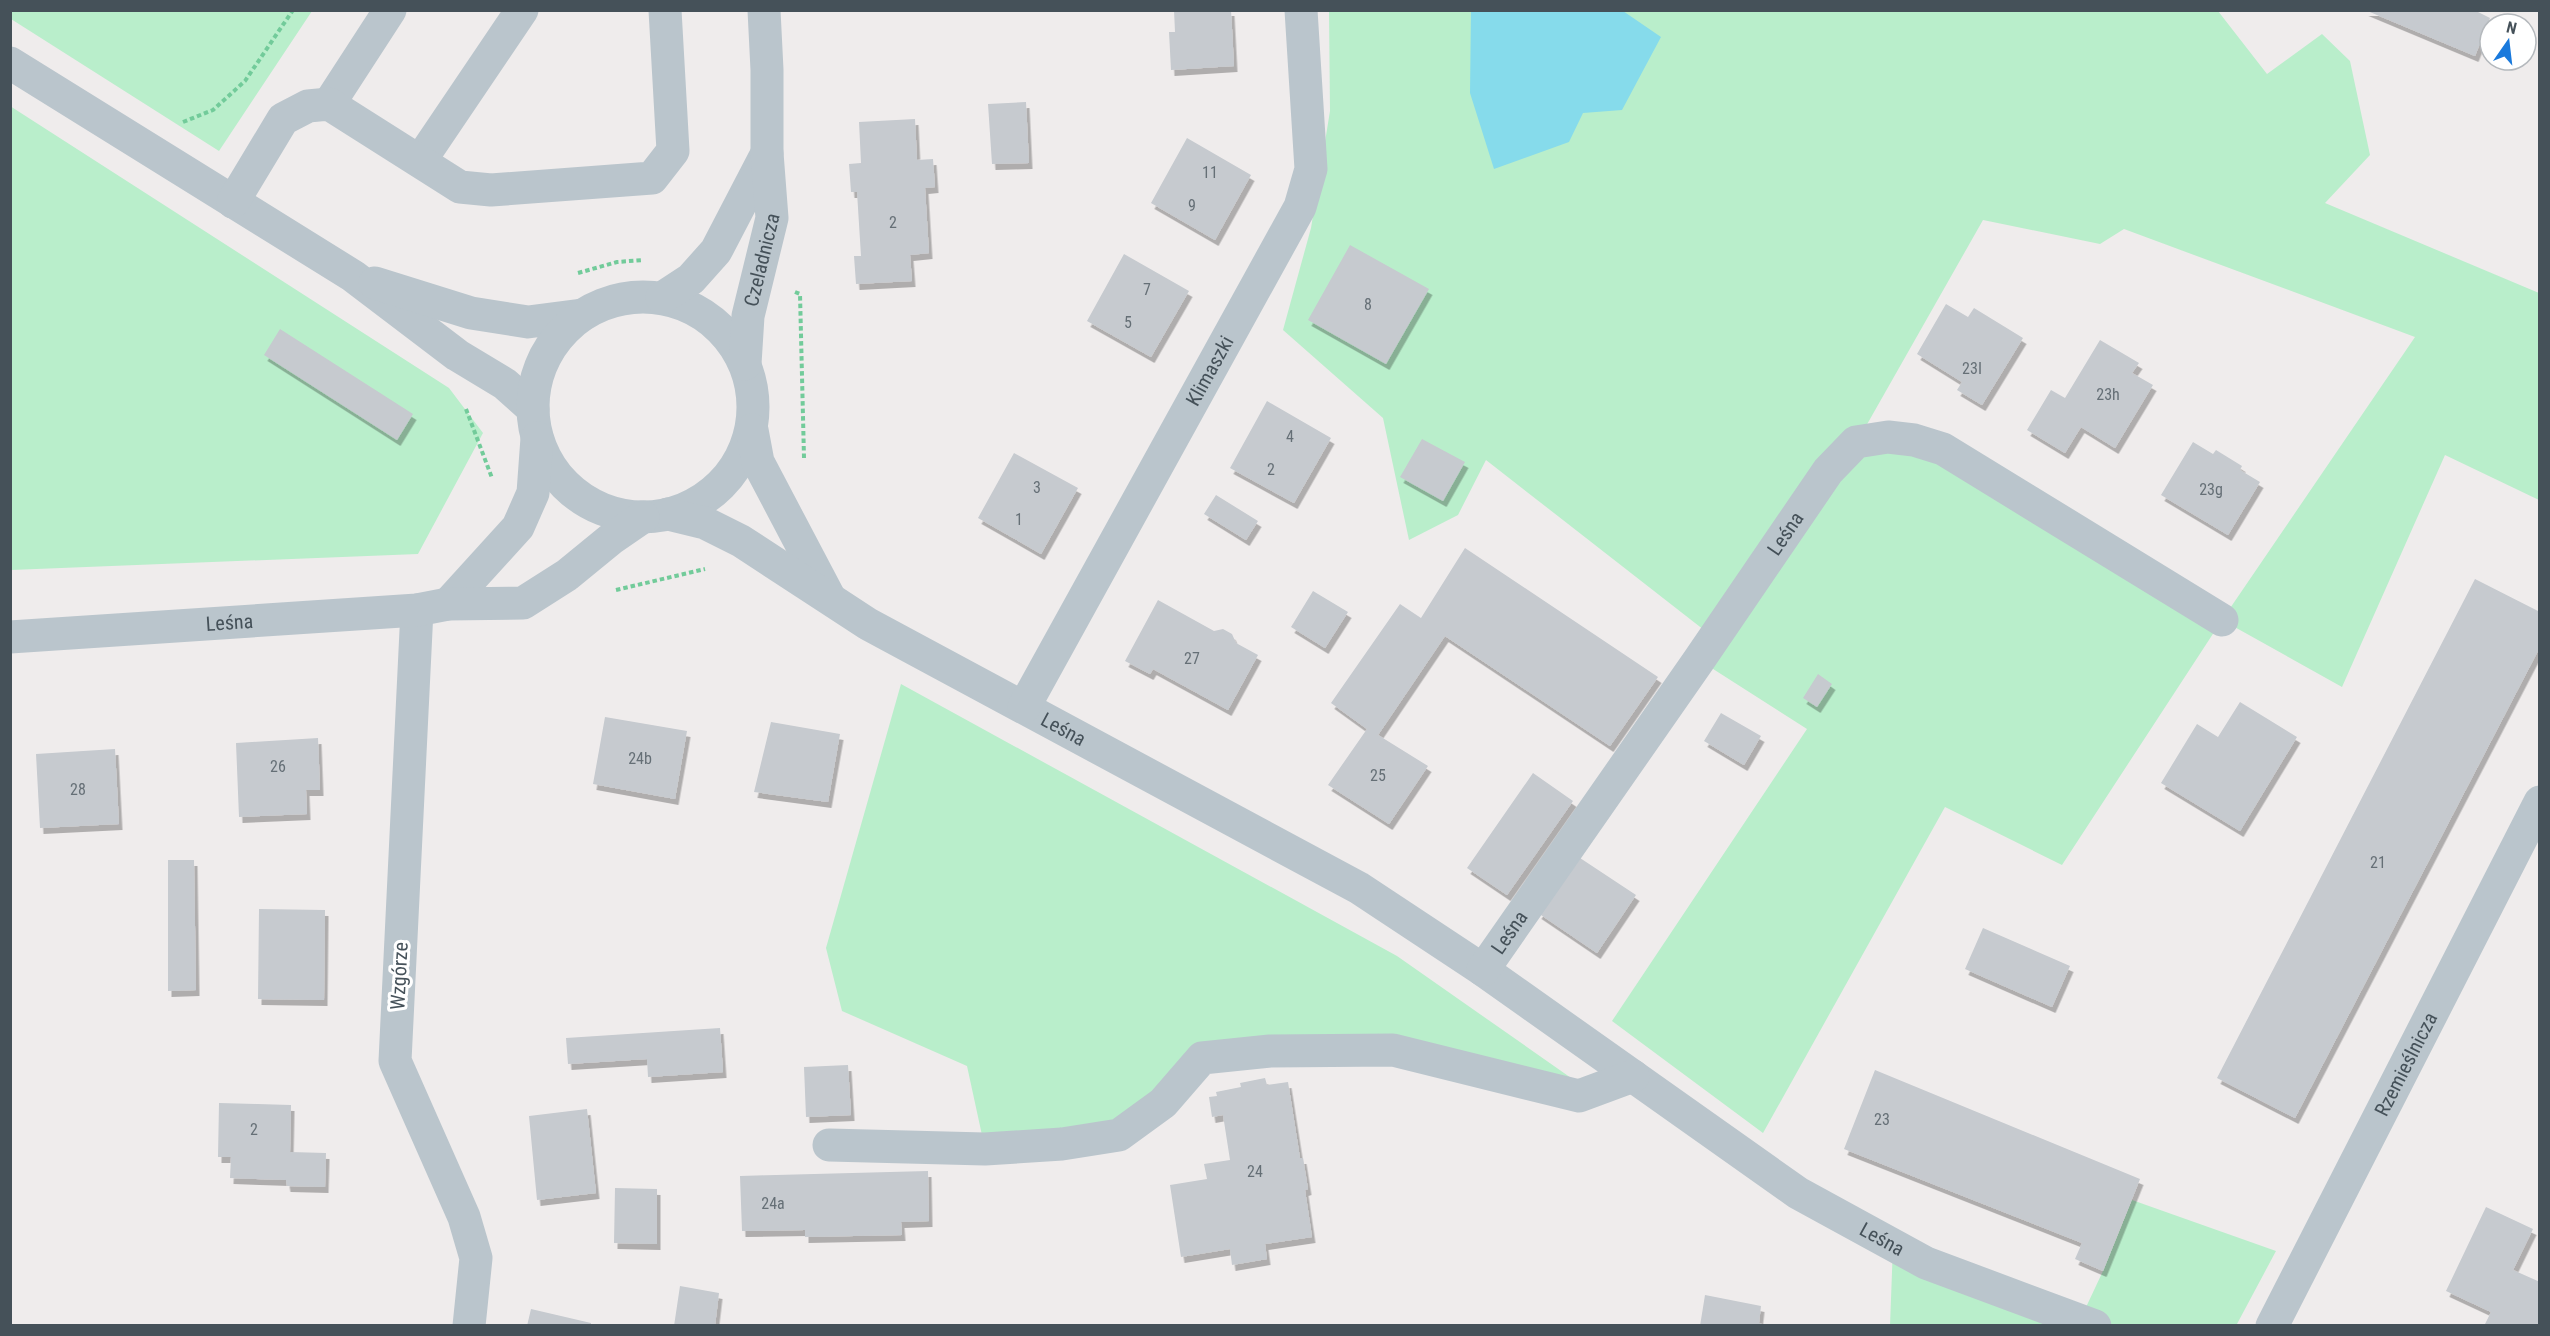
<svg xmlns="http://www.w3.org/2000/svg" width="2550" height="1336" font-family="'Roboto Condensed',sans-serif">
  <defs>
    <filter id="shadow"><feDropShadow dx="3.5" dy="6" stdDeviation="0" flood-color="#0004"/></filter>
  </defs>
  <rect width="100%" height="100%" fill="#efecec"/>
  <!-- green -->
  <path fill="#b9eecb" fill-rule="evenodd" d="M10 11 11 10 312 11 219 151 11 19Z
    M1329 11H2218L2267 74 2322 34 2350 61 2370 155 2325 203 2539 293V500L2445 455 2342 687 2222 620 2062 865 1945 807 1763 1133 1612 1021 1807 729 1699 660 1713 637 1486 460 1458 515 1409 540 1383 418 1283 330 1311 228 1330 111ZM1983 220 2100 244 2124 229 2415 337 2222 620 1914 440 1857 442Z
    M10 106 449 388 483 433 418 554 11 570Z
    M901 684 1397 956 1584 1087 1393 1050 1202 1058 1119 1135 985 1149 967 1066 842 1011 826 948Z
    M2132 1200 2276 1251 2237 1324 1890 1326 1893 1245 2080 1320 2103 1271Z"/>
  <!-- water -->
  <path fill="#86dbeb" d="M1471 11H1623L1661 37 1622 110 1583 113 1569 142 1494 169 1470 93Z"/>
  <!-- building -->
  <path fill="#c6cacf" filter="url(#shadow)" d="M1174 10H1231L1234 66 1171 70 1169 32H1175Z
    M2365 10H2474L2490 18 2475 56Z
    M1026 102 1029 163 992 164 988 104Z
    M915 119 917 160 933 159 935 187 925 188 929 253 910 255 912 281 856 284 854 256H861L857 192H851L849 164 861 163 859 122Z
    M1187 138 1251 175 1215 240 1151 203Z
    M1350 245 1429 289 1386 364 1308 320Z
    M1124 254 1189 291 1151 357 1087 321Z
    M1946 304 1968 317 1974 308 2023 338 1982 405 1957 390 1962 382 1917 354Z
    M280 329 413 414 397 440 264 355Z
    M2100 340 2139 363 2132 373 2153 385 2115 448 2081 427 2065 453 2027 430 2051 390 2065 398Z
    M1267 401 1331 438 1294 503 1230 468Z
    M1422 439 1465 462 1443 501 1400 477Z
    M2193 442 2213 454 2216 450 2242 466 2240 470 2260 482 2228 535 2161 495Z
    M1014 453 1078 488 1041 554 978 518Z
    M1216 495 1258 521 1246 540 1204 514Z
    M1465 548 1658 677 1610 746 1445 636 1378 735 1428 766 1389 824 1328 785 1367 729 1331 703 1400 604 1421 618Z
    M2475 579 2540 612V647L2295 1118 2217 1078Z
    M1313 591 1348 612 1325 648 1291 627Z
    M1158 600 1214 631 1223 629 1232 634 1236 643 1258 655 1228 710 1153 669 1150 674 1125 661Z
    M1818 674 1832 684 1817 707 1803 698Z
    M2240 702 2297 737 2240 831 2161 783 2197 724 2218 737Z
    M1721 713 1761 736 1744 765 1704 741Z
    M605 717 687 731 675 799 593 784Z
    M771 722 840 734 828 802 754 792Z
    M318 738 320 790H306L307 814 239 817 236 743Z
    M115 749 119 824 40 828 36 754Z
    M1533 773 1573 801 1507 895 1467 868Z
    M1577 856 1636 895 1597 953 1538 913Z
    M168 860H194L196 990 168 991Z
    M259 909 325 910 324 1000 258 999Z
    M1983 928 2070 966 2052 1007 1965 969Z
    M720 1028 723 1072 648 1077 647 1059 568 1064 566 1038Z
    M848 1065 851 1115 806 1117 804 1067Z
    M1875 1070 2140 1179 2103 1271 2075 1259 2082 1243 1844 1149Z
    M1265 1078 1267 1085 1288 1082 1300 1158H1303L1308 1189 1305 1190 1312 1237 1265 1244 1267 1259 1232 1265 1230 1249 1181 1257 1170 1185 1207 1179 1204 1164 1230 1160 1223 1115 1212 1117 1209 1097 1217 1096 1216 1092 1241 1087 1240 1083Z
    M219 1103 291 1105 290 1152 326 1153 325 1187 287 1186 286 1180 230 1178 231 1157H218Z
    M587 1109 596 1193 537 1200 529 1116Z
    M928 1171 929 1221 901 1222 902 1235 805 1237V1230L742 1231 740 1176Z
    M615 1188 657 1189V1244L614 1243Z
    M2486 1207 2533 1229 2513 1270 2540 1282V1326H2484L2491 1312 2446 1291Z
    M680 1286 719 1293 715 1326H674Z
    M1705 1295 1761 1306 1759 1323 1767 1326H1700Z
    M531 1309 591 1323V1326H527Z"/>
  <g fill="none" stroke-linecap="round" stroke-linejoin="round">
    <!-- path -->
    <path stroke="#72cb9a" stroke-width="4" stroke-dasharray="4.5 3" stroke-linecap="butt" d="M183 122 213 110 245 81 293 10
      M578 273 617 262 643 260
      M795 292 800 294 804 458
      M466 409 492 478
      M616 590 705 569"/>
    <!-- minor -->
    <g stroke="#bac5cc" stroke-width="33">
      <path d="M10 63 353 276 457 355 505 384 533 409"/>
      <path d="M329 104 390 10"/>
      <path d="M420 161 522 10"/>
      <path d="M233 202 283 119 308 106 329 104 460 187 491 190 652 178 673 151 665 10"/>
      <path d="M375 283 471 313 528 322 582 315"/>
      <circle cx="643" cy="407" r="110"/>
      <path d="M662 298 691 279 716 251 767 153"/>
      <path id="s1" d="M745 364 748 316 772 218 767 153V70L764 10"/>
      <path d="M752 430 758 462 828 595"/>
      <path id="s2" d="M668 514 705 523 741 541 868 624 1359 888 1483 970 1798 1193 1926 1263 2095 1326"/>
      <path d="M448 604 518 527 533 493 537 438"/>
      <path d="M417 610 395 1061 464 1217 476 1258 469 1326"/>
      <path id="s3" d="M10 637 417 610 448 604 523 603 567 575 611 539 643 517"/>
      <path id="s4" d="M1024 707 1300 207 1311 169 1301 10"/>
      <path id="s5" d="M1483 970 1699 660 1828 471 1856 442 1888 437 1914 440 1943 449 2222 620"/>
      <path d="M829 1145 985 1149 1062 1144 1119 1135 1163 1103 1202 1058 1270 1051 1393 1050 1579 1096 1633 1076"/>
      <path id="s6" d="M2272 1326 2540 802"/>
    </g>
  </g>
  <g text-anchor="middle" stroke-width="6" stroke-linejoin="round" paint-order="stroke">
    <!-- number labels -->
    <g font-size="16" fill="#656f76">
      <text x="1210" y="178">11</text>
      <text x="1192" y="211">9</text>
      <text x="893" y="228">2</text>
      <text x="1147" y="295">7</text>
      <text x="1368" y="310">8</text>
      <text x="1128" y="328">5</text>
      <text x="1972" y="374">23I</text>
      <text x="2108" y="400">23h</text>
      <text x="1290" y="442">4</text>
      <text x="1271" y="475">2</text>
      <text x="1037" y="493">3</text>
      <text x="2211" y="495">23g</text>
      <text x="1019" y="525">1</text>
      <text x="1192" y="664">27</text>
      <text x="640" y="764">24b</text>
      <text x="278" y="772">26</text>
      <text x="1378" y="781">25</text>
      <text x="78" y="795">28</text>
      <text x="2378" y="868">21</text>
      <text x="1882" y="1125">23</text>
      <text x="254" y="1135">2</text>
      <text x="1255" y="1177">24</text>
      <text x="773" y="1209">24a</text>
    </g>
    <!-- street labels -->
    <g font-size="20" fill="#455159" stroke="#fff">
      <text dy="7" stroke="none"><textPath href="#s1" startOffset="106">Czeladnicza</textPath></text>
      <text dy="7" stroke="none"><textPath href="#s4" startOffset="384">Klimaszki</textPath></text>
      <text dy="7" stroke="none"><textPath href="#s5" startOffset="531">Leśna</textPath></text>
      <text dy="7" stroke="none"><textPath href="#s3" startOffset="220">Leśna</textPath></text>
      <text dy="7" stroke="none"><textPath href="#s2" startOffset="452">Leśna</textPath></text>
      <text dy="7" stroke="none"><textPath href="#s5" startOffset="46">Leśna</textPath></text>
      <text transform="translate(399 976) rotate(-87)" y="7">Wzgórze</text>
      <text dy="7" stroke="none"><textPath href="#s6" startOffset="294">Rzemieślnicza</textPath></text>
      <text dy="7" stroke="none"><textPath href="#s2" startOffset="1418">Leśna</textPath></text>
    </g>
  </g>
  <!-- border -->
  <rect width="2550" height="1336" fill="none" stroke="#455159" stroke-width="24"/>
  <!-- north arrow -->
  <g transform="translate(2508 42) rotate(14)"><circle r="28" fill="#ffffff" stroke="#b5b9bd" stroke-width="1.5"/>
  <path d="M0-4.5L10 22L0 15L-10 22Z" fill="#1979dc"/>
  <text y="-9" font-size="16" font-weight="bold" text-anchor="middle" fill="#455159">N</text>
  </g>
</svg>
